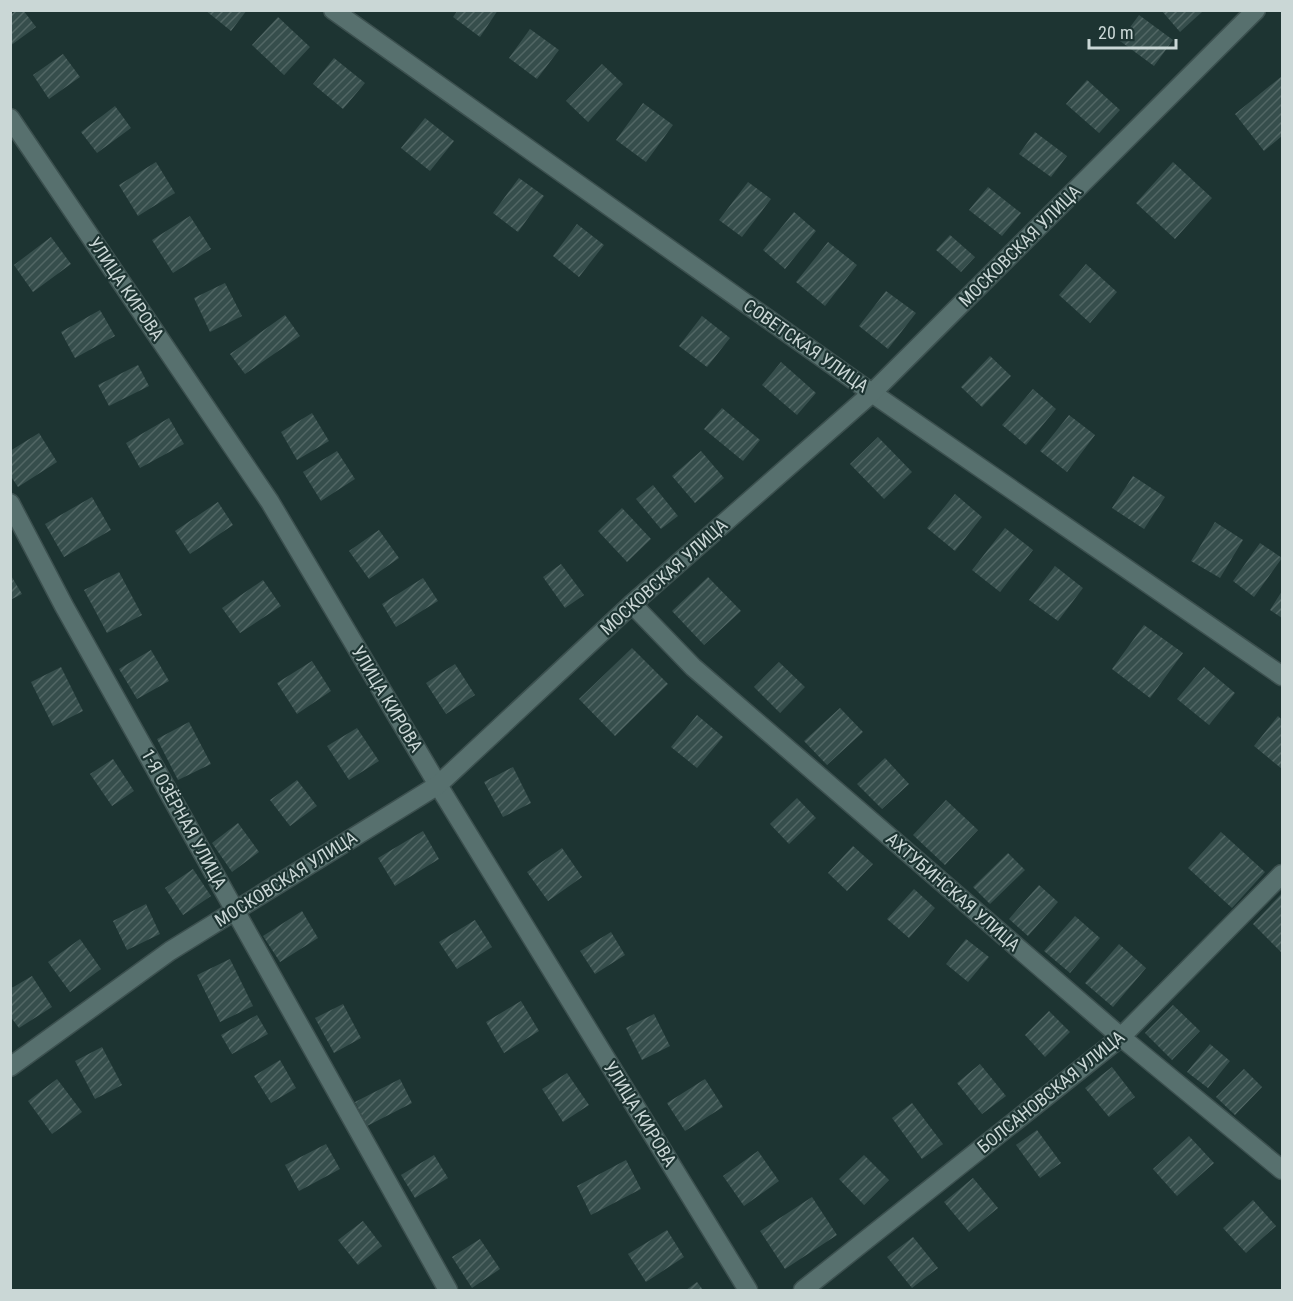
<svg xmlns="http://www.w3.org/2000/svg" width="1293" height="1301" font-family="'Roboto Condensed',sans-serif">
  <defs>
    <pattern id="building-hatch" width="6" height="6" patternUnits="userSpaceOnUse" patternTransform="scale(1.5)"><rect width="6" height="6" fill="#364e4c"/><path d="M-1 1l2-2M0 6l6-6M5 7l2-2" fill="none" stroke="#526765"/></pattern>
  </defs>
  <rect width="100%" height="100%" fill="#1d3432"/>
  <!-- building -->
  <path fill="url(#building-hatch)" d="M17 10H23L36 27 10 46V15Z
    M205 10H247L231 31Z
    M458 10H498L480 37 453 17Z
    M1161 10H1204L1180 32Z
    M1139 15 1173 40 1154 66 1120 41Z
    M278 17 310 47 284 75 252 45Z
    M530 29 559 50 537 79 509 58Z
    M63 54 80 77 49 99 33 75Z
    M334 58 365 83 343 109 313 84Z
    M602 64 623 84 588 122 566 101Z
    M1282 76V136L1264 151 1235 114Z
    M1087 80 1120 110 1099 133 1066 104Z
    M643 103 673 125 646 162 616 140Z
    M115 106 131 128 97 153 81 132Z
    M425 118 454 141 430 171 401 148Z
    M1035 132 1067 156 1051 177 1019 154Z
    M156 162 175 193 138 216 119 185Z
    M1173 162 1212 198 1175 239 1136 203Z
    M519 178 544 196 518 232 493 213Z
    M748 182 771 199 742 237 719 220Z
    M988 187 1021 213 1002 236 969 210Z
    M794 212 816 231 785 269 763 250Z
    M190 216 211 249 173 273 152 240Z
    M577 224 604 245 579 277 553 256Z
    M950 235 975 257 961 272 936 250Z
    M51 237 71 264 33 292 14 265Z
    M828 242 857 265 825 306 796 282Z
    M1086 264 1117 292 1090 323 1059 295Z
    M225 283 242 316 210 332 194 298Z
    M886 291 916 313 888 349 859 326Z
    M100 310 115 336 75 358 61 332Z
    M285 315 300 336 245 374 230 354Z
    M702 316 730 338 707 367 679 346Z
    M990 356 1011 376 982 407 961 387Z
    M781 362 816 393 797 415 762 385Z
    M138 365 149 386 109 406 98 385Z
    M1033 389 1056 409 1026 445 1002 425Z
    M722 408 760 440 743 461 704 429Z
    M312 413 329 441 297 460 281 432Z
    M1069 415 1095 435 1067 472 1040 451Z
    M169 418 184 444 140 468 126 443Z
    M39 433 57 462 18 487 10 475V451Z
    M878 437 912 472 884 499 850 464Z
    M337 451 355 479 321 501 303 472Z
    M701 451 724 478 695 503 672 476Z
    M1133 476 1165 497 1144 529 1112 508Z
    M653 485 678 516 661 529 636 499Z
    M955 494 982 517 955 551 927 528Z
    M92 497 111 530 64 557 45 524Z
    M218 502 233 525 190 554 175 531Z
    M622 508 651 539 627 562 598 531Z
    M1215 522 1243 540 1220 578 1191 561Z
    M1005 528 1033 550 1000 592 972 570Z
    M379 530 399 558 369 579 349 551Z
    M1260 543 1282 558 1254 597 1233 581Z
    M561 564 584 595 565 608 543 577Z
    M1055 566 1083 588 1058 621 1029 600Z
    M119 572 142 615 107 633 84 590Z
    M10 574 22 594 10 600Z
    M708 577 741 611 704 645 672 611Z
    M423 578 438 601 396 627 382 604Z
    M263 580 281 606 240 633 222 608Z
    M1282 591V618L1270 610Z
    M1144 625 1183 653 1150 698 1112 669Z
    M632 648 668 684 615 736 579 699Z
    M151 650 169 681 137 699 119 669Z
    M312 661 331 691 297 714 277 683Z
    M779 662 805 687 780 713 754 687Z
    M455 664 475 695 446 714 426 683Z
    M61 667 83 711 53 726 31 682Z
    M1204 667 1235 693 1209 725 1177 699Z
    M840 708 863 732 827 765 804 741Z
    M697 715 723 737 697 768 671 747Z
    M1278 716 1282 720V769L1254 746Z
    M189 722 211 764 178 780 157 739Z
    M357 728 379 761 349 780 327 746Z
    M885 758 909 784 882 809 857 784Z
    M113 759 134 791 112 806 90 774Z
    M513 767 531 803 503 817 484 782Z
    M297 780 317 806 290 826 270 800Z
    M797 798 816 818 789 844 770 824Z
    M946 800 978 830 945 865 913 835Z
    M238 823 259 852 232 872 212 843Z
    M423 831 439 859 395 886 378 858Z
    M1221 832 1265 872 1232 908 1188 868Z
    M853 846 873 864 847 891 828 873Z
    M562 848 582 877 548 901 527 872Z
    M1008 853 1025 870 990 904 973 887Z
    M193 869 211 896 183 915 165 888Z
    M1039 885 1058 902 1028 936 1009 919Z
    M914 889 935 908 909 938 887 919Z
    M1282 893V953L1253 924Z
    M146 904 160 934 127 950 113 921Z
    M302 911 318 938 280 962 263 936Z
    M1075 916 1100 938 1070 973 1044 951Z
    M475 920 492 947 457 969 439 942Z
    M611 932 625 955 595 974 580 951Z
    M80 939 101 969 70 992 48 962Z
    M966 939 989 957 968 982 946 964Z
    M1119 944 1146 968 1113 1007 1085 983Z
    M230 959 253 1006 220 1022 197 975Z
    M32 976 52 1007 19 1028 10 1016V989Z
    M521 1001 539 1031 504 1053 486 1022Z
    M343 1004 361 1038 334 1053 315 1018Z
    M1173 1005 1200 1031 1172 1060 1145 1033Z
    M1049 1011 1070 1032 1045 1057 1025 1035Z
    M654 1014 670 1046 642 1060 626 1028Z
    M257 1015 268 1034 232 1054 221 1035Z
    M1210 1044 1230 1061 1208 1088 1187 1072Z
    M102 1047 122 1085 95 1099 75 1061Z
    M280 1060 296 1088 271 1103 254 1076Z
    M980 1064 1006 1096 982 1114 957 1083Z
    M1112 1067 1135 1097 1109 1117 1085 1088Z
    M1244 1069 1262 1087 1235 1115 1216 1097Z
    M567 1073 589 1105 563 1122 542 1089Z
    M57 1079 82 1112 52 1134 28 1101Z
    M400 1079 412 1103 367 1126 355 1102Z
    M705 1079 723 1107 685 1131 667 1103Z
    M912 1103 943 1144 922 1159 892 1118Z
    M1037 1130 1061 1163 1040 1178 1016 1145Z
    M1189 1136 1214 1163 1177 1196 1153 1169Z
    M326 1144 340 1169 299 1191 285 1165Z
    M758 1151 779 1181 744 1206 723 1176Z
    M434 1155 448 1178 415 1198 401 1175Z
    M864 1155 889 1180 864 1205 839 1179Z
    M626 1160 641 1189 591 1215 577 1186Z
    M973 1178 998 1208 969 1232 944 1202Z
    M812 1197 837 1235 785 1269 760 1231Z
    M1253 1200 1276 1226 1246 1253 1223 1228Z
    M363 1221 382 1246 358 1265 338 1240Z
    M667 1230 684 1257 646 1282 628 1254Z
    M913 1237 938 1268 912 1288 887 1257Z
    M480 1239 500 1269 472 1288 452 1257Z
    M697 1282 703 1290H686Z"/>
  <g fill="none" stroke-linecap="round" stroke-linejoin="round">
    <defs>
      <path id="minor" d="M10 118 270 502 438 785 748 1290
        M872 393 1282 676
        M10 503 64 606 448 1290
        M632 604 693 667 1121 1037 1282 1170
        M803 1290 1121 1037 1282 874"/>
      <path id="tertiary" d="M333 10 872 393
        M10 1067 170 951 438 785 632 604 872 393 1256 10"/>
    </defs>
    <!-- minor casing -->
    <use href="#minor" stroke="#3c504f" stroke-width="21"/>
    <!-- tertiary casing -->
    <use href="#tertiary" stroke="#3c504f" stroke-width="21"/>
    <!-- minor -->
    <use href="#minor" stroke="#57706e" stroke-width="18"/>
    <!-- tertiary -->
    <use href="#tertiary" stroke="#57706e" stroke-width="18"/>
  </g>
  <g text-anchor="middle" stroke-width="4.5" stroke-linejoin="round" paint-order="stroke">
    <!-- street labels -->
    <g font-size="18" fill="#cad7d6" stroke="#1d3432">
      <text transform="translate(1020 246) rotate(-45)" y="6">МОСКОВСКАЯ УЛИЦА</text>
      <text transform="translate(126 289) rotate(56)" y="6">УЛИЦА КИРОВА</text>
      <text transform="translate(806 346) rotate(35)" y="6">СОВЕТСКАЯ УЛИЦА</text>
      <text transform="translate(664 577) rotate(-42)" y="6">МОСКОВСКАЯ УЛИЦА</text>
      <text transform="translate(387 699) rotate(59)" y="6">УЛИЦА КИРОВА</text>
      <text transform="translate(184 819) rotate(61)" y="6">1-Я ОЗЁРНАЯ УЛИЦА</text>
      <text transform="translate(286 879) rotate(-32)" y="6">МОСКОВСКАЯ УЛИЦА</text>
      <text transform="translate(953 892) rotate(41)" y="6">АХТУБИНСКАЯ УЛИЦА</text>
      <text transform="translate(1051 1092) rotate(-39)" y="6">БОЛСАНОВСКАЯ УЛИЦА</text>
      <text transform="translate(640 1114) rotate(58)" y="6">УЛИЦА КИРОВА</text>
    </g>
  </g>
  <!-- border -->
  <rect width="1293" height="1301" fill="none" stroke="#cad7d6" stroke-width="24"/>
  <!-- scale -->
  <path d="M1089 39v9h87v-9" fill="none" stroke="#cad7d6" stroke-width="3"/>
  <text x="1098" y="39" font-size="18" fill="#cad7d6" stroke="#1d3432" stroke-width="4.5" paint-order="stroke">20 m</text>
</svg>
